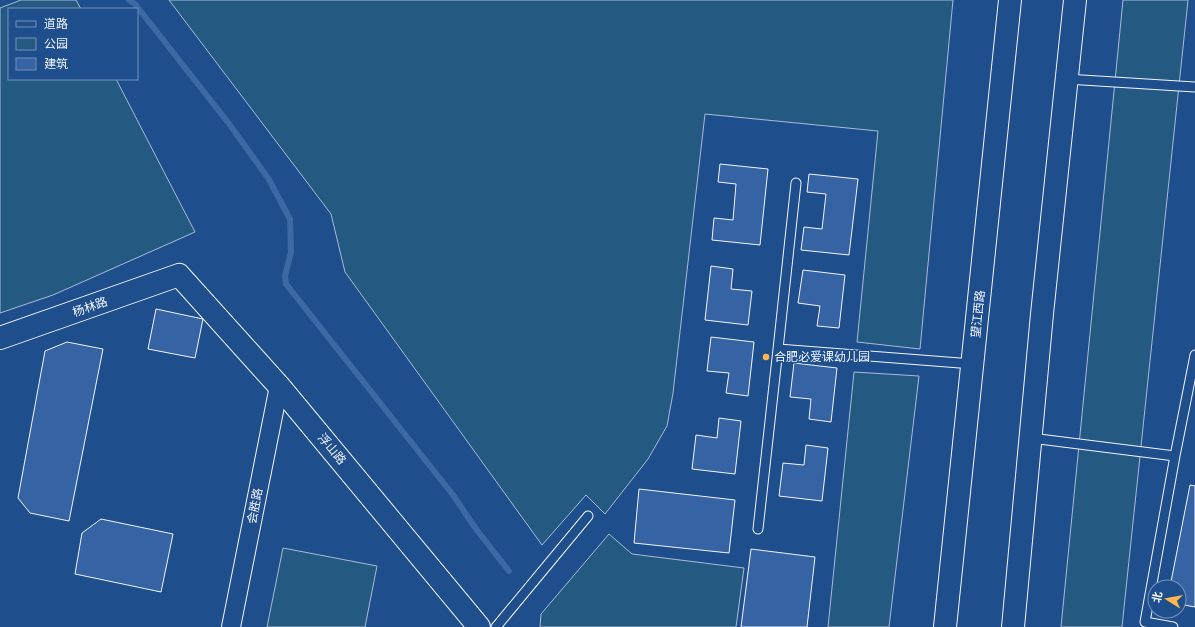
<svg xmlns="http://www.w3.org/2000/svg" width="1195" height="627" font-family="'Golos Text','Noto Sans SC',sans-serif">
  <rect width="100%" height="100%" fill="#1f4e8c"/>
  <!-- green -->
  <path fill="#245a82" stroke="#a8bbd7" d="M21 0H76L81 9H9V79H116L195 232 53 295 0 313V8Z
    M169 0H953L920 349 857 342 878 131 705 114 673 393 667 426 648 459 605 514 586 495 542 545 345 272 331 214Z
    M1123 0H1188L1122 627H1061Z
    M854 372 919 376 889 627H828Z
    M609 534 632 554 744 568 736 627H540L541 614Z
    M283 548 377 566 365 627H267Z"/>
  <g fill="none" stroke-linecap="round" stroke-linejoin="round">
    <!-- stream -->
    <path stroke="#3b69a3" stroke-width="6" d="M129 0 135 4 230 125 268 178 290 219 291 252 285 276 286 284 453 495 476 529 509 571"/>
  </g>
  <!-- building -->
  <path fill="#3563a3" stroke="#f2f6ff" d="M720 164 768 169 760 245 712 240 714 218 733 220 736 184 718 182Z
    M809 174 858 179 849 255 801 250 804 227 822 229 826 194 807 192Z
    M711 266 733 269 731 289 752 291 748 325 705 320Z
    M803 270 845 275 839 328 817 326 820 306 798 303Z
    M156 309 203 319 195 358 148 349Z
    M711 337 754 342 748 396 726 393 729 373 707 371Z
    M67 342 103 349 69 521 30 513 18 498 45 351Z
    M794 363 837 368 831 422 809 419 811 399 790 397Z
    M719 418 741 421 735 474 692 469 696 435 717 438Z
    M806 445 828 448 822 501 779 496 783 463 804 465Z
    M1190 485 1195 486V607L1179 604V587H1170Z
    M639 489 735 500 729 553 634 543Z
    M101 519 173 534 161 592 75 574 82 533Z
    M751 549 815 557 807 627H741Z"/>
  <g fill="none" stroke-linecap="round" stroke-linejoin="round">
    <defs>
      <path id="lane" d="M1066 79 1195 87
        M778 349 796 183
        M1031 438 1175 456 1195 355
        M758 529 778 349 973 364
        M496 627 588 516
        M1173 627 1145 622 1175 456"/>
      <path id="street" d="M231 627 279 386"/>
      <path id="secondary" d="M0 338 179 275 279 386 479 627"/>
      <path id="primary" d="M945 627 1010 0
        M1013 627 1042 314 1075 0"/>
    </defs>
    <!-- lane casing -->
    <use href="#lane" stroke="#f2f6ff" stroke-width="11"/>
    <!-- street casing -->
    <use href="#street" stroke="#f2f6ff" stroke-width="20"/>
    <!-- secondary casing -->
    <use href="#secondary" stroke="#f2f6ff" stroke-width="24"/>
    <!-- primary casing -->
    <use href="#primary" stroke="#f2f6ff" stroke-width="24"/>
    <!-- lane -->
    <use href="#lane" stroke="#1f4e8c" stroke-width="9"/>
    <!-- street -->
    <use href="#street" stroke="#1f4e8c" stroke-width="18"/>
    <!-- secondary -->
    <use href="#secondary" stroke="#1f4e8c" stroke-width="22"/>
    <!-- primary -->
    <use href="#primary" stroke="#1f4e8c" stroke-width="22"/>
  </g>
  <!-- markers -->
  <circle fill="#ffb74d" stroke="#1f4e8c" stroke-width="1.5" cx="766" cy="357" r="4"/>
  <g text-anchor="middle" stroke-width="3" stroke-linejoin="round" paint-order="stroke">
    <!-- street labels -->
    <g font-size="12" fill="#f2f6ff" stroke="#1f4e8c">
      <text transform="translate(90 307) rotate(-19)" y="4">杨林路</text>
      <text transform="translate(978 314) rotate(-84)" y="4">望江西路</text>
      <text transform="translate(332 449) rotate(50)" y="4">浮山路</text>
      <text transform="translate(255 506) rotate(-79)" y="4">会胜路</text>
    </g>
    <!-- poi labels -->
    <g font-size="12" fill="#f2f6ff" stroke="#1f4e8c" text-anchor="start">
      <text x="774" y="361">合肥必爱课幼儿园</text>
    </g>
  </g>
  <!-- legend -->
  <rect x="8" y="8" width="130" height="72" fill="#1f4e8c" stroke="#7391ba"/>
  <rect x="16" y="21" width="20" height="6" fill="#1f4e8c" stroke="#7391ba"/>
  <text x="44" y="28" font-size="12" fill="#f2f6ff">道路</text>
  <rect x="16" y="38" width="20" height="12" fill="#245a82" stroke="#7391ba"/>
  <text x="44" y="48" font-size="12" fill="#f2f6ff">公园</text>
  <rect x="16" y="58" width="20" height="12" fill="#3563a3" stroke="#7391ba"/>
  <text x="44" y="68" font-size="12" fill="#f2f6ff">建筑</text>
  <!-- north arrow -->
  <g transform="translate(1167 599) rotate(281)"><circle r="19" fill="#1f4e8c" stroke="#7391ba"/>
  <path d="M0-3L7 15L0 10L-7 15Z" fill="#ffb74d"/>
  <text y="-6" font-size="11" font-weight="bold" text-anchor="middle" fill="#f2f6ff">北</text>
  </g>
</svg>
